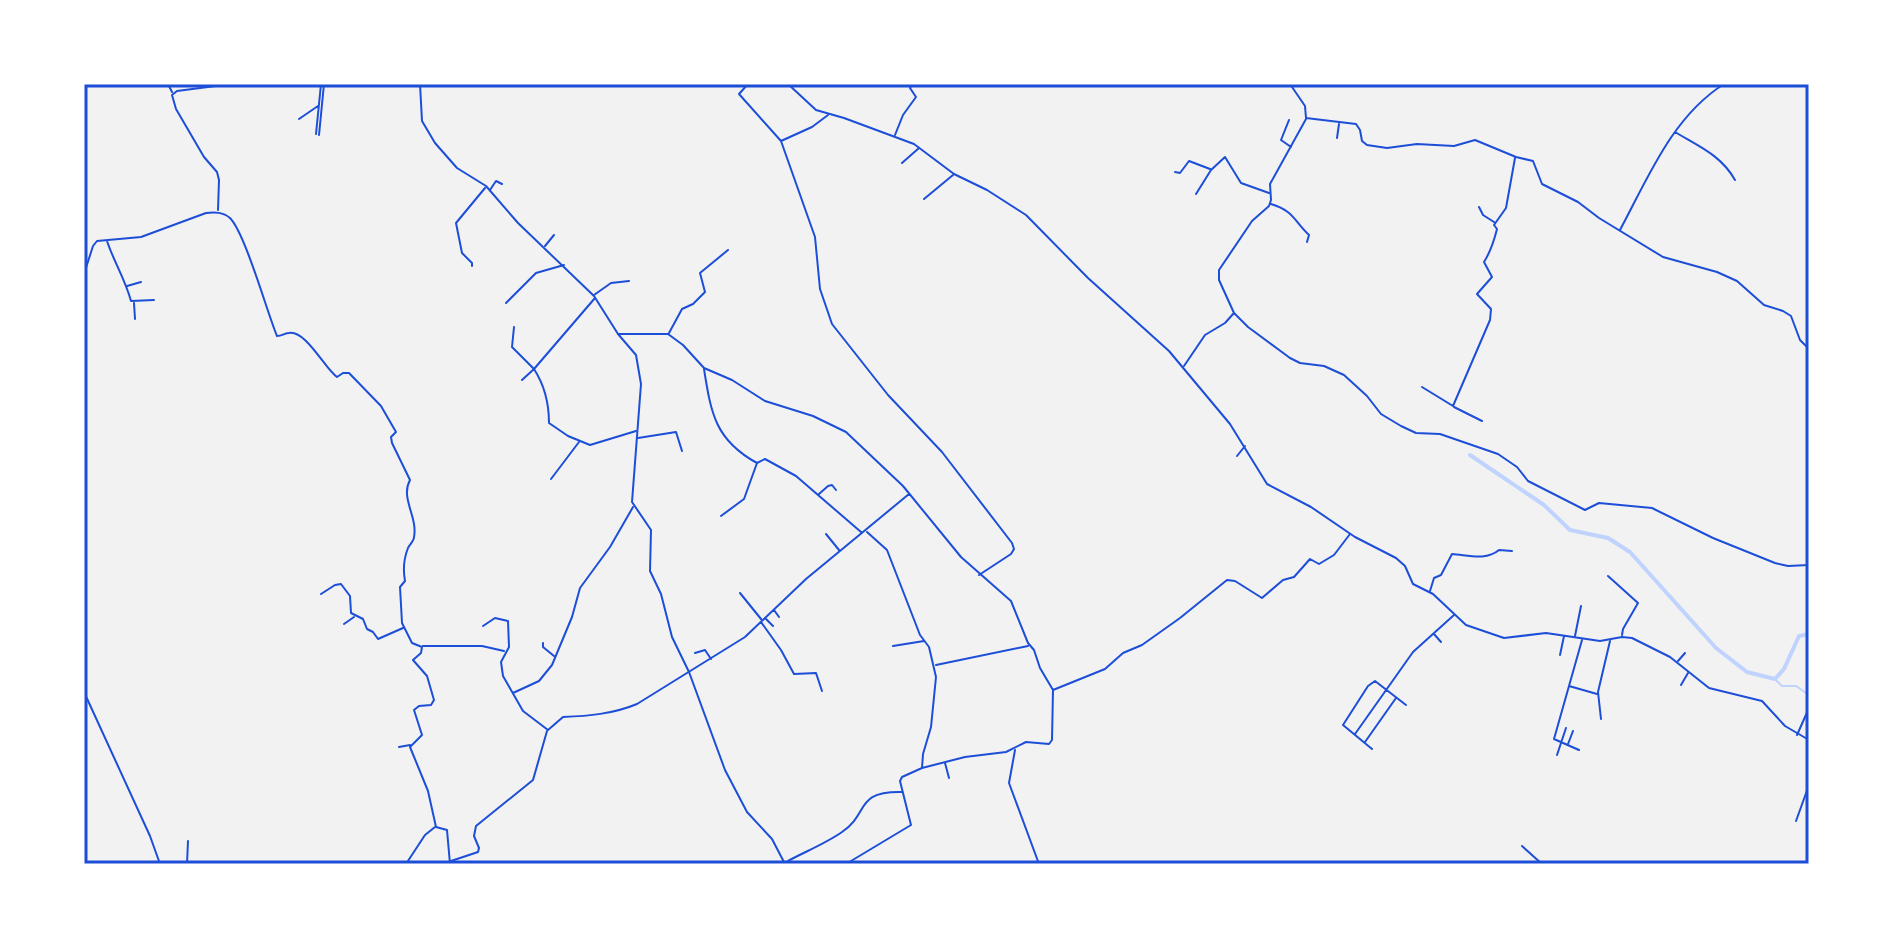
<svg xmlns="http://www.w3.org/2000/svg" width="1893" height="948" font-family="'PT Serif',serif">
  <rect width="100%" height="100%" fill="#f2f2f2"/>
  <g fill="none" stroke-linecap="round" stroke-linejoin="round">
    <!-- stream -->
    <path stroke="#bfd3fe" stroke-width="2" d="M1775 679 1782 686H1796L1809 695"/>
    <!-- canal -->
    <path stroke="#bfd3fe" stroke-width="4" d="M1470 455 1544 505 1570 530 1608 538 1630 552 1716 648 1747 672 1775 679 1784 669 1799 636 1809 634"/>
    <!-- minor -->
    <path stroke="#1d4ed8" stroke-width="2" d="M168 84 172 92
      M748 84 739 94 781 141 815 237 820 289 832 324 888 395 942 452 1012 543 1014 549 1011 554 979 575
      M299 119 318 106
      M1289 120 1281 140 1291 147
      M1675 132C1698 146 1721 155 1735 180
      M316 134 321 84
      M319 135 324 84
      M895 135 903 115 916 97 910 88 912 84
      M1337 138 1339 124
      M781 141 812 127 828 115
      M902 163 919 148
      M1175 172 1180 173 1189 161 1210 169
      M490 190 496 181 502 184
      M1196 194 1211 170 1225 157 1241 183 1269 193
      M924 199 953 175
      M1271 204C1294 211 1294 221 1309 235L1307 242
      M1479 207 1483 215 1494 222
      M218 210 219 180 217 172 204 157 176 109 172 95 177 91 231 84
      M1620 230C1648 178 1672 117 1724 84
      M107 241C114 262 125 279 131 301L154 300
      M545 246 554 235
      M472 266V263L462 253 456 223 485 188
      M84 274 93 246 97 241 141 237 206 213C215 212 223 212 230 218 245 233 267 312 277 336 282 336 285 333 289 333 306 330 325 369 337 377L343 373H349L381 406 396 432 391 437 392 443 410 480C400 498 418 517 414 537 414 541 410 544 408 548 404 558 403 570 405 581L400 587 402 623 412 643 422 647 421 653 413 660 427 676 434 700 431 705 419 706 414 710 422 735 410 747 428 791 436 827 447 830 450 864
      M127 286 141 282
      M594 295 611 283 629 281
      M595 298 534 369C545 386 549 403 549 423L568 436 590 445 636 431
      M134 303 135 319
      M506 303 536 273 564 265
      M1234 313 1248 327 1290 358 1300 363 1324 366 1344 375 1367 396 1381 414 1401 426 1416 433 1440 434 1498 454 1517 467 1528 481 1585 510 1599 503 1652 508 1713 538 1775 563 1788 566 1809 565
      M514 327 512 347 534 369 522 380
      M669 333 682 309 693 304 705 292 700 273 728 250
      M618 334H668L683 345 704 368 732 380 765 401 813 416 846 432 903 486 961 557 1011 601 1028 643 1034 650 1040 668 1053 690
      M1184 366 1205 335 1225 323 1234 313 1219 280V270L1252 221 1269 206 1271 200 1270 184 1306 119
      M704 369C711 413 715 440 757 463
      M1422 387 1453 406 1490 320 1491 309 1477 294 1492 277 1484 262C1491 251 1494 241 1497 229L1494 225 1506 208 1515 158
      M1454 407 1482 421
      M638 438 676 432 682 451
      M1237 456 1245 446
      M551 479 579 442
      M819 494 828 486 832 485 836 490
      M721 516 744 499 757 463 765 459 796 476 861 532
      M826 534 839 550
      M1608 576 1638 603 1623 629 1622 635
      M1430 591 1434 578 1441 575 1452 554C1468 555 1486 561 1499 550L1512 551
      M740 593 761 619
      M321 594 335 585 341 584 350 596 351 613 363 619 367 629 373 632 378 639 403 628
      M774 610 779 617
      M765 618 773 626
      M761 622 781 650 794 674 816 673 822 691
      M344 624 354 617
      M483 626 495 618 508 621 509 647 501 662 503 676 523 711 548 730 563 717C588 716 613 714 637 704L745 637 806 579 909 494
      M1434 634 1441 642
      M1575 636 1581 606
      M543 643V647L554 656
      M423 646H482L504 651
      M893 646 924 641
      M695 653 705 650 711 659
      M1560 655 1564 636
      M1678 661 1685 653
      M936 665 1028 646
      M1681 685 1688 673
      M1569 686 1597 694
      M513 693 539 681 552 665 572 617 580 588 610 547 633 507
      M1601 719 1598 692 1610 641
      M1355 734 1413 652 1454 615
      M1797 735 1809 708
      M1365 742 1396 698
      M1568 744 1573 731
      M399 747 410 745
      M1372 749 1343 725 1368 686 1375 681 1406 705
      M1015 750 1009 783 1039 864
      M1579 750 1554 739 1582 640
      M1557 755 1566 728
      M945 763 949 778
      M922 768 965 757 1006 752 1026 742 1049 744 1052 740 1053 690 1105 669 1123 653 1142 645 1180 618 1227 580 1235 581 1262 598 1283 580 1294 577 1310 559 1319 564 1334 555 1350 534
      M1796 821 1809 785
      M1522 846 1542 864
      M451 861 478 852 479 848 474 836 476 826 533 780 547 731
      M786 862C804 852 825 844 842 832 870 813 854 791 902 792
      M187 864 188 841
      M406 864 425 835 435 827
      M846 864 911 825 900 781 902 777 922 768 923 754 931 727 936 677 929 647 920 635 887 550 867 532"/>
    <!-- tertiary -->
    <path stroke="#1d4ed8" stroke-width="2" d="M420 84 422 121 435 143 457 168 486 186 518 223 594 296 618 334 636 355 641 384 632 502 651 530 650 571 661 594 672 637 689 672 725 770 747 812 772 839 785 864
      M788 84 816 110 844 118 914 144 954 174 987 190 1026 215 1088 278 1169 351 1230 424 1267 484 1311 507 1355 537 1396 558 1405 566 1413 584 1433 594 1466 625 1504 638 1546 633 1600 641 1622 637 1632 638 1670 657 1709 688 1762 701 1785 726 1809 740
      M1290 84 1305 106 1306 118 1356 124 1360 130 1362 141 1367 145 1387 148 1417 144 1454 146 1475 140 1516 157 1533 161 1542 184 1578 202 1599 218 1663 257 1717 272 1737 281 1764 305 1783 311 1791 316 1800 340 1809 349
      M84 692 150 836 160 864"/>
  </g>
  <!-- border -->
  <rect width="1893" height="948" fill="none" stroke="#ffffff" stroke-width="172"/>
  <rect x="86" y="86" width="1721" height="776" fill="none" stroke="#1d4ed8" stroke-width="3"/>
</svg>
